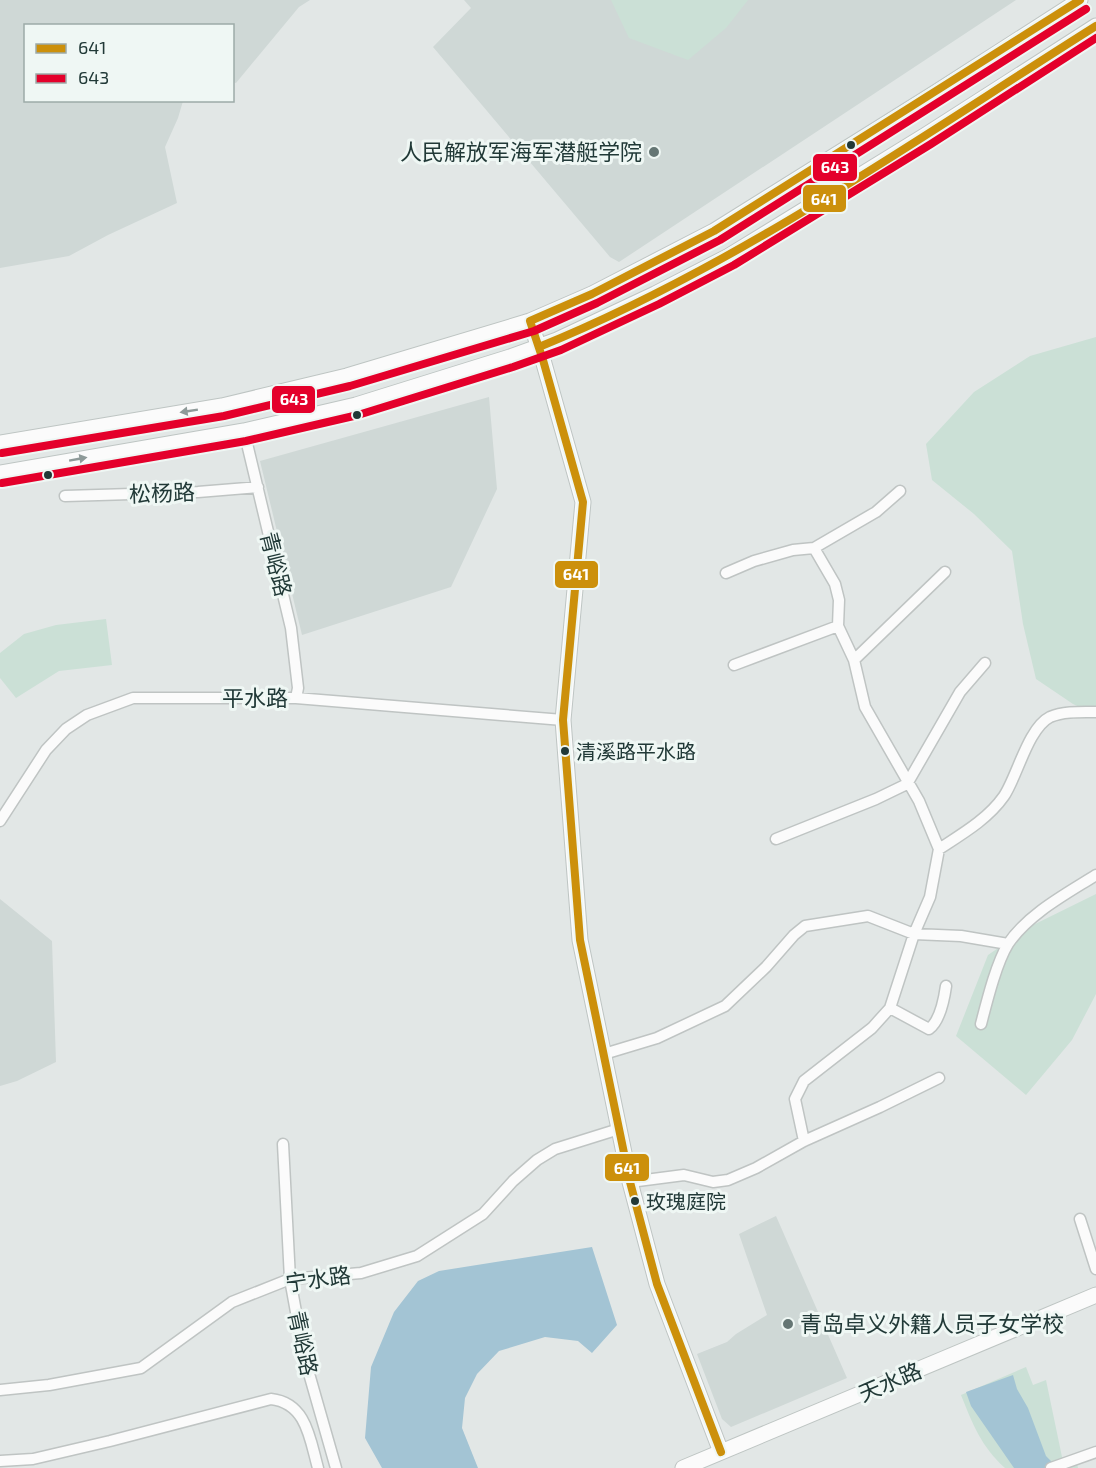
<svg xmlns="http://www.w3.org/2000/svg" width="1096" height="1468" font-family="'Exo 2','Noto Sans SC',sans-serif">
  <rect width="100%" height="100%" fill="#e2e7e6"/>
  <!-- built -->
  <path fill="#cfd8d6" d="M0 0H310L299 7 236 83 233 82 232 26H26V100L183 101 178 118 165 147 177 203 108 235 69 256 0 268Z
    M464 0H1016L619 262 610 257 433 47 471 8Z
    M489 397 497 489 451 587 302 635 260 461Z
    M0 899 52 941 56 1062 17 1081 0 1086Z
    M776 1216 847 1378 731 1427 722 1419 697 1354 727 1342 736 1334 767 1315 739 1234Z"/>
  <!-- green -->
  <path fill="#cbe0d6" d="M611 0H748L726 28 688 60 629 38Z
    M1096 337V715L1073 704 1036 679 1023 624 1012 551 974 514 932 480 926 444 974 392 1030 356Z
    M106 619 112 665 59 671 16 698 0 678V653L24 634 56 625Z
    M1096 894V994L1072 1040 1026 1095 956 1036 988 955 1029 927Z
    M1026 1367 1033 1385 1046 1380 1062 1457 1077 1464 1078 1468H1005C981 1446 973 1425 961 1395Z"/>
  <!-- water -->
  <path fill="#a3c4d4" d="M592 1247 617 1325 592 1353 578 1341 545 1337 499 1351 477 1374 465 1398 462 1428 478 1468H382L365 1438 371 1367 394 1312 418 1281 439 1271Z
    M1013 1375 1017 1389 1028 1408 1046 1456 1058 1468H1014L971 1406 966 1392Z"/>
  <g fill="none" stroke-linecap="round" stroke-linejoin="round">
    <defs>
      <path id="street" d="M244 431 291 628 298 688 296 698
        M65 496 198 492 258 487
        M726 573 754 561 793 550 814 548 876 512 900 491
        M854 660 945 572
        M734 665 838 626
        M0 821 46 750 66 729 87 715 133 698H296L563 720
        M776 839 876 799 907 784 960 692 985 663
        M939 849C962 834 988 819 1004 796 1017 777 1028 728 1050 717 1064 711 1081 712 1096 712
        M890 1008 929 1029C940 1021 944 1000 946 986
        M981 1024C987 1001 996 964 1008 944 1028 914 1066 894 1096 875
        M604 1054 657 1038 725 1006 766 967 794 935 805 926 868 916 914 934 961 936 1008 944
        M804 1141 795 1099 804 1081 872 1028 890 1008 914 934 930 897 939 849 919 801 865 707 854 660 838 626 839 600 835 584 814 548
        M283 1144 290 1279 304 1356 336 1468
        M630 1182 684 1175 713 1182 728 1180 756 1168 804 1141 880 1107 939 1078
        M1080 1219 1096 1269
        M0 1390 49 1385 141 1368 232 1302 290 1279 361 1273 417 1256 483 1214 513 1181 537 1160 555 1149 619 1129
        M0 1461 33 1459 110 1441 271 1399C307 1403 310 1440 318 1468
        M1051 1468 1096 1452"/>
      <path id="secondary" d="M530 321 543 360 583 502 563 720 580 940 630 1182 657 1284 721 1452
        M0 443 222 406 347 376 530 321 592 294 714 231 935 93 1080 0
        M0 473 244 431 356 405 510 357 557 340 655 294 729 256 926 135 1096 26
        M683 1468 1096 1295"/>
    </defs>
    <!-- street casing -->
    <use href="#street" stroke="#bfc4c3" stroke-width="13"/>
    <!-- secondary casing -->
    <use href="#secondary" stroke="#bec5c3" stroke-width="17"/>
    <!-- street -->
    <use href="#street" stroke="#fbfbfb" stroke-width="10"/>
    <!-- secondary -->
    <use href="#secondary" stroke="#fbfbfb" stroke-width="15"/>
    <defs>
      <path id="bus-1" d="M539 347C738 266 915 140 1096 26
        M721 1452 657 1284 630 1182 580 940 563 720 583 502 543 360 530 321 592 294 714 231 1080 0"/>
      <path id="bus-2" d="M2 453 224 416 350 386 534 331 597 303 720 240 1086 9
        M2 483 246 441 358 415 513 367 561 350 659 304 734 265 931 144 1096 38"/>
    </defs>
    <!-- bus-1 casing -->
    <use href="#bus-1" stroke="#eff7f4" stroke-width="12"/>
    <!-- bus-2 casing -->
    <use href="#bus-2" stroke="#eff7f4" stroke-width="12"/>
    <!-- bus-1 -->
    <use href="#bus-1" stroke="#cc900b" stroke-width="8"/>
    <!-- bus-2 -->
    <use href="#bus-2" stroke="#e4002b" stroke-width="8"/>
  </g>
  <!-- one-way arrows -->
  <defs><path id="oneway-solid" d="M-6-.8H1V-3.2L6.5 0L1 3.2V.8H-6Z" transform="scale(1.5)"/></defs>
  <g fill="#8e9a99">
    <use href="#oneway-solid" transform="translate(189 411) rotate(171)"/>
    <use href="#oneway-solid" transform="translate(78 459) rotate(-10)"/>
  </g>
  <!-- markers -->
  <g fill="#213937" stroke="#eff7f4" stroke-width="2">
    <circle cx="851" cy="145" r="5"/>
    <circle cx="357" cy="415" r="5"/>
    <circle cx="48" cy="475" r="5"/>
    <circle cx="565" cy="751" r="5"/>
    <circle cx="635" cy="1201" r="5"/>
  </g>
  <g fill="#657674" stroke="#eff7f4" stroke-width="2">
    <circle cx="654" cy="152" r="6"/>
    <circle cx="788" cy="1324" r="6"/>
  </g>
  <g text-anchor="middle" stroke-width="6" stroke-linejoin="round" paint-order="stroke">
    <!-- bus labels -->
    <g font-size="20" fill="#213937" stroke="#eff7f4" text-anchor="start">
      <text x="576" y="759">清溪路平水路</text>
      <text x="646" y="1209">玫瑰庭院</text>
    </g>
    <!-- poi labels -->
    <g font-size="22" fill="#213937" stroke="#eff7f4" text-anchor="end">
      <text x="642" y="160">人民解放军海军潜艇学院</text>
      <text x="800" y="1332" text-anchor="start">青岛卓义外籍人员子女学校</text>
    </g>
    <!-- street labels -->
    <g font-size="22" fill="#213937" stroke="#eff7f4">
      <text transform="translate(162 493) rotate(-2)" y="8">松杨路</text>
      <text transform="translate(276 564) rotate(76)" y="8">青峪路</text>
      <text x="255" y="706">平水路</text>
      <text transform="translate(318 1279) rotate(-8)" y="8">宁水路</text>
      <text transform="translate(303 1343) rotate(78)" y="8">青峪路</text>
      <text transform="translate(890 1382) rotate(-23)" y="8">天水路</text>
    </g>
  </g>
  <g stroke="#eff7f4" stroke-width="2">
    <rect x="812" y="153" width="46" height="29" rx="6" fill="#e4002b"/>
    <rect x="802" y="184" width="45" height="29" rx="6" fill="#cc900b"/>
    <rect x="271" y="385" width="45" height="29" rx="6" fill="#e4002b"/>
    <rect x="554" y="560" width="45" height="29" rx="6" fill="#cc900b"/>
    <rect x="604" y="1153" width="46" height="29" rx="6" fill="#cc900b"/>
  </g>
  <g font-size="16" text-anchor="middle" font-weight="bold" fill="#fff">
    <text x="835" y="173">643</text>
    <text x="824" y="205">641</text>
    <text x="294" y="405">643</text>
    <text x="576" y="580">641</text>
    <text x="627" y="1174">641</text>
  </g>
  <!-- legend -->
  <rect x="24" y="24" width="210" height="78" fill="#eff7f4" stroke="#9daba8" stroke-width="1.5"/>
  <rect x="36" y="44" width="30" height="9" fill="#cc900b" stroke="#9daba8" stroke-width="1.5"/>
  <text x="78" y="54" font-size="18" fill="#213937">641</text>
  <rect x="36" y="74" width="30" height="9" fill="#e4002b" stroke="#9daba8" stroke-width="1.5"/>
  <text x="78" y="84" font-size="18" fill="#213937">643</text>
</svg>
